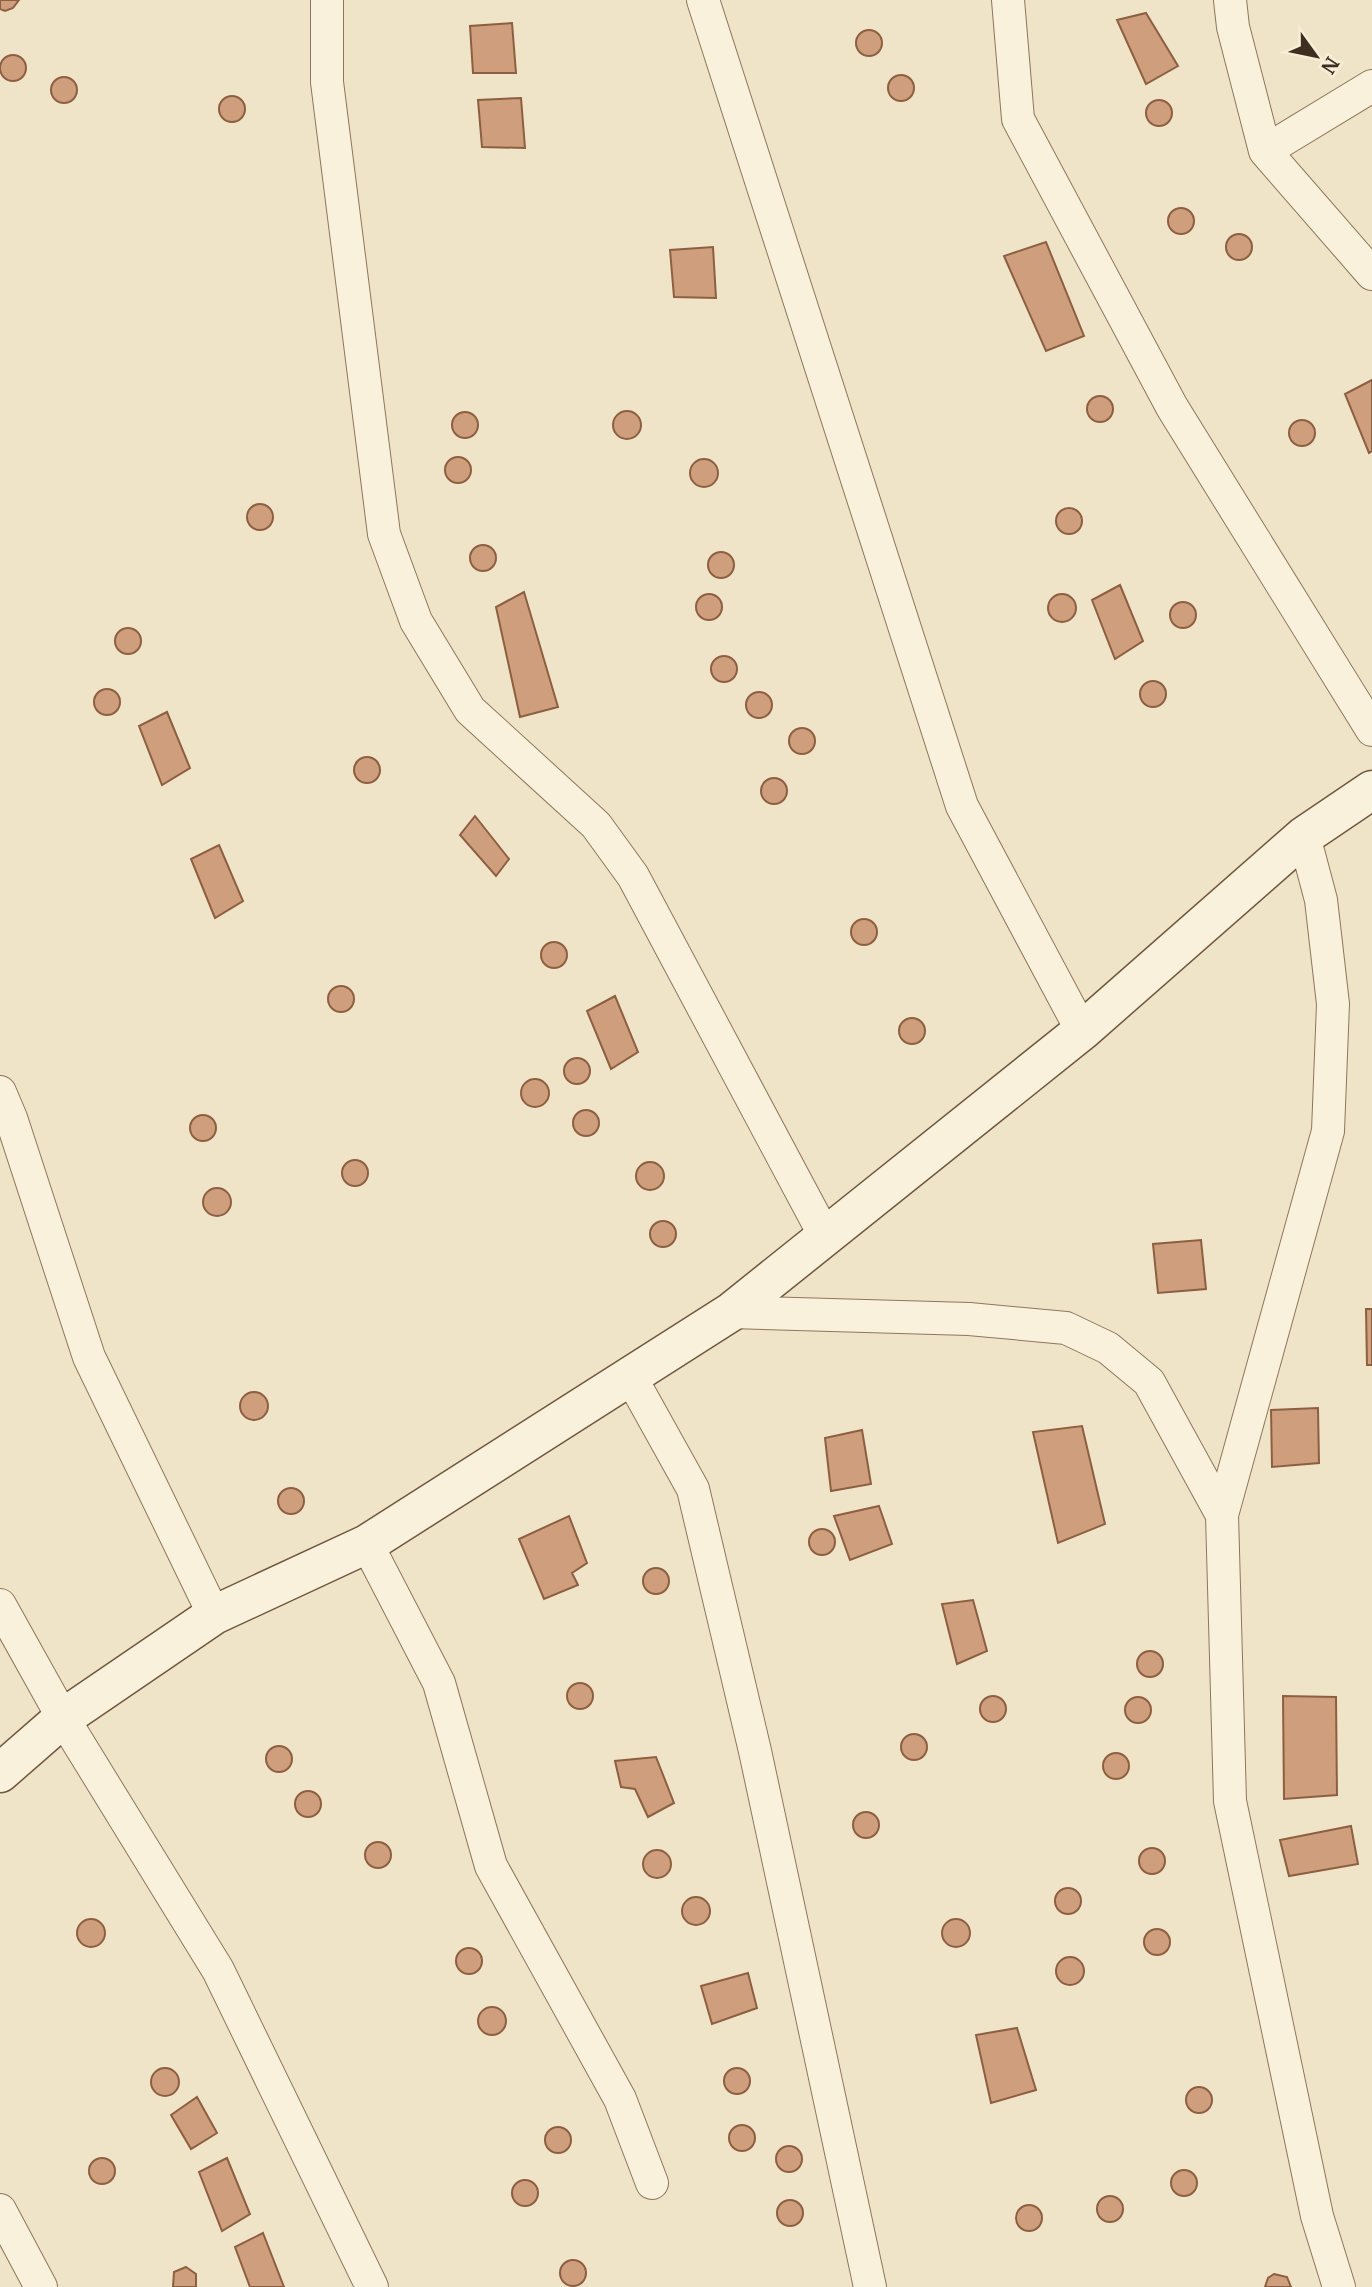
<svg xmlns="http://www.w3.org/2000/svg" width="1372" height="2287" font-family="Merriweather,serif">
  <rect width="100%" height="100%" fill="#f0e4c8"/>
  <!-- building -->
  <path fill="#cf9f7d" stroke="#8d5f41" stroke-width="2" d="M0 0H19L13 8 5 11 0 9Z
    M1146 13 1178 66 1146 84 1117 20Z
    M512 23 516 73H473L470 26Z
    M856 43a13 13 0 1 1 26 0a13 13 0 1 1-26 0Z
    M0 68a13 13 0 1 1 26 0a13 13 0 1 1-26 0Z
    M888 88a13 13 0 1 1 26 0a13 13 0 1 1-26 0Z
    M51 90a13 13 0 1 1 26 0a13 13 0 1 1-26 0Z
    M219 109a13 13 0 1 1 26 0a13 13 0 1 1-26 0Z
    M521 98 525 148 482 147 478 100Z
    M1146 113a13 13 0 1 1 26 0a13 13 0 1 1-26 0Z
    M1168 221a13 13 0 1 1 26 0a13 13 0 1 1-26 0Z
    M1226 247a13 13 0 1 1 26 0a13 13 0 1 1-26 0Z
    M1046 242 1084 336 1046 351 1004 256Z
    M713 247 716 298 674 297 670 250Z
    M1372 380V451L1369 453 1345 394Z
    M1087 409a13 13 0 1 1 26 0a13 13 0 1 1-26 0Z
    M613 425a14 14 0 1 1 28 0a14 14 0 1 1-28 0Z
    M452 425a13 13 0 1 1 26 0a13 13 0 1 1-26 0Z
    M1289 433a13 13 0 1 1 26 0a13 13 0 1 1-26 0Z
    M445 470a13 13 0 1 1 26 0a13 13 0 1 1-26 0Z
    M690 473a14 14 0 1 1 28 0a14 14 0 1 1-28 0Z
    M247 517a13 13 0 1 1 26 0a13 13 0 1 1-26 0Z
    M1056 521a13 13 0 1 1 26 0a13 13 0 1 1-26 0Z
    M470 558a13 13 0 1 1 26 0a13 13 0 1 1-26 0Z
    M708 565a13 13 0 1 1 26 0a13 13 0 1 1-26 0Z
    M1120 585 1143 641 1115 659 1092 600Z
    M524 592 558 707 520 717 496 607Z
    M696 607a13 13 0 1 1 26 0a13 13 0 1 1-26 0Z
    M1048 608a14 14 0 1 1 28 0a14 14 0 1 1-28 0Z
    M1170 615a13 13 0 1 1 26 0a13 13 0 1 1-26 0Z
    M115 641a13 13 0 1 1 26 0a13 13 0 1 1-26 0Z
    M711 669a13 13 0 1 1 26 0a13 13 0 1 1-26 0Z
    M1140 694a13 13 0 1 1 26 0a13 13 0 1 1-26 0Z
    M94 702a13 13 0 1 1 26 0a13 13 0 1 1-26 0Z
    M746 705a13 13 0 1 1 26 0a13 13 0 1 1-26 0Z
    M167 712 190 768 162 785 139 726Z
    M789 741a13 13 0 1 1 26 0a13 13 0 1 1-26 0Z
    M354 770a13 13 0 1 1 26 0a13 13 0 1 1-26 0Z
    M761 791a13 13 0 1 1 26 0a13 13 0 1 1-26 0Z
    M475 816 509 859 496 876 460 835Z
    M219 845 243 901 215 918 191 859Z
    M851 932a13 13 0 1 1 26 0a13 13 0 1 1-26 0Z
    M541 955a13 13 0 1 1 26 0a13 13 0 1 1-26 0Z
    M328 999a13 13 0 1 1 26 0a13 13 0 1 1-26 0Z
    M615 996 638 1052 611 1069 587 1011Z
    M899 1031a13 13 0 1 1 26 0a13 13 0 1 1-26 0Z
    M564 1071a13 13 0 1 1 26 0a13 13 0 1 1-26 0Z
    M521 1093a14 14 0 1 1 28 0a14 14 0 1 1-28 0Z
    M573 1123a13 13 0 1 1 26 0a13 13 0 1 1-26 0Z
    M190 1128a13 13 0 1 1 26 0a13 13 0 1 1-26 0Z
    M342 1173a13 13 0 1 1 26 0a13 13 0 1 1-26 0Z
    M636 1176a14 14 0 1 1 28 0a14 14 0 1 1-28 0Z
    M203 1202a14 14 0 1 1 28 0a14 14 0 1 1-28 0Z
    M650 1234a13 13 0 1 1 26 0a13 13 0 1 1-26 0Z
    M1201 1240 1206 1289 1158 1293 1153 1244Z
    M1366 1309H1372V1365H1367Z
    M240 1406a14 14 0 1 1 28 0a14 14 0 1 1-28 0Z
    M1318 1408 1319 1463 1272 1467 1271 1410Z
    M1082 1426 1105 1524 1058 1543 1033 1432Z
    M862 1430 871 1484 831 1491 825 1438Z
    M278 1501a13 13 0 1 1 26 0a13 13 0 1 1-26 0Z
    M879 1506 892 1544 850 1560 834 1516Z
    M569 1516 587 1563 572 1573 578 1585 544 1599 519 1539Z
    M809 1542a13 13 0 1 1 26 0a13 13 0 1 1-26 0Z
    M643 1581a13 13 0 1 1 26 0a13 13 0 1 1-26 0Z
    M973 1600 987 1651 957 1664 942 1604Z
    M1137 1664a13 13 0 1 1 26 0a13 13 0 1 1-26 0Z
    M567 1696a13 13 0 1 1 26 0a13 13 0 1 1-26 0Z
    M980 1709a13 13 0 1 1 26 0a13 13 0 1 1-26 0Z
    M1283 1696 1336 1697 1337 1795 1284 1799Z
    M1125 1710a13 13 0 1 1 26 0a13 13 0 1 1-26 0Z
    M901 1747a13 13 0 1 1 26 0a13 13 0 1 1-26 0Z
    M266 1759a13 13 0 1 1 26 0a13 13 0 1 1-26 0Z
    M1103 1766a13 13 0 1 1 26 0a13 13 0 1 1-26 0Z
    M656 1757 674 1803 648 1817 635 1789 621 1787 615 1761Z
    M295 1804a13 13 0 1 1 26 0a13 13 0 1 1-26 0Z
    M853 1825a13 13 0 1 1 26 0a13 13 0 1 1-26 0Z
    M1351 1826 1358 1864 1289 1876 1280 1840Z
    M365 1855a13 13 0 1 1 26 0a13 13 0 1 1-26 0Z
    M1139 1861a13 13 0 1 1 26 0a13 13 0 1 1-26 0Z
    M643 1864a14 14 0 1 1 28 0a14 14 0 1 1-28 0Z
    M1055 1901a13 13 0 1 1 26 0a13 13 0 1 1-26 0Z
    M682 1911a14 14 0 1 1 28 0a14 14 0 1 1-28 0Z
    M942 1933a14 14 0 1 1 28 0a14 14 0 1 1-28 0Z
    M77 1933a14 14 0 1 1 28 0a14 14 0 1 1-28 0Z
    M1144 1942a13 13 0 1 1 26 0a13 13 0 1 1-26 0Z
    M456 1961a13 13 0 1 1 26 0a13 13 0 1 1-26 0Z
    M1056 1971a14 14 0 1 1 28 0a14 14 0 1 1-28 0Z
    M748 1973 757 2008 712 2024 701 1986Z
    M478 2021a14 14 0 1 1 28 0a14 14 0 1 1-28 0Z
    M1017 2028 1036 2090 991 2103 976 2035Z
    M724 2081a13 13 0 1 1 26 0a13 13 0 1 1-26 0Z
    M151 2082a14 14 0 1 1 28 0a14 14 0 1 1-28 0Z
    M1186 2100a13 13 0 1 1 26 0a13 13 0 1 1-26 0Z
    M197 2097 217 2133 191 2149 171 2115Z
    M729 2138a13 13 0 1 1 26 0a13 13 0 1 1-26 0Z
    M545 2140a13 13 0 1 1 26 0a13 13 0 1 1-26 0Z
    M776 2159a13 13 0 1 1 26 0a13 13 0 1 1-26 0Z
    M89 2171a13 13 0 1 1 26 0a13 13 0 1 1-26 0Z
    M227 2158 250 2214 222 2231 199 2172Z
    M1171 2183a13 13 0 1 1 26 0a13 13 0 1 1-26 0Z
    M512 2193a13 13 0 1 1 26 0a13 13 0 1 1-26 0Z
    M1097 2209a13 13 0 1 1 26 0a13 13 0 1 1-26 0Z
    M777 2213a13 13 0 1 1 26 0a13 13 0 1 1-26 0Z
    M1016 2218a13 13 0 1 1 26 0a13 13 0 1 1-26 0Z
    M263 2233 284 2287H250L235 2247Z
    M560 2273a13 13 0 1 1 26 0a13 13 0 1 1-26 0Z
    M186 2267 196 2274V2287H173L174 2272Z
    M1274 2274 1287 2277 1291 2287H1265L1268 2278Z"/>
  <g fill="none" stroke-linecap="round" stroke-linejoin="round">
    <defs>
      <path id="street" d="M327 0V82L384 534 416 621 470 710 596 825 633 876 826 1238
        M703 0 962 806 1082 1031
        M1008 0 1018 119 1172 407 1372 730
        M1230 0 1233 27 1265 151 1372 274
        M1265 151 1372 86
        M1304 836 1321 900 1333 1004 1328 1131 1222 1515 1230 1801 1317 2216 1339 2287
        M0 1092 11 1118 89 1357 214 1615
        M731 1312 969 1319 1066 1328 1108 1348 1149 1382 1222 1515
        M629 1374 693 1489 755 1751 870 2287
        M367 1544 439 1683 491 1866 620 2099 652 2183
        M0 1605 63 1718 218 1970 372 2287
        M0 2210 41 2287"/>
      <path id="secondary" d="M0 1773 63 1718 214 1615 367 1544 731 1312 1082 1031 1304 836 1372 790"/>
    </defs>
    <!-- street casing -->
    <use href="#street" stroke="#8d765c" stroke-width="34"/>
    <!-- secondary casing -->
    <use href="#secondary" stroke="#6f573f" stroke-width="41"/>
    <!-- street -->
    <use href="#street" stroke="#faf1dc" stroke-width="32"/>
    <!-- secondary -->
    <use href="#secondary" stroke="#faf1dc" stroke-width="38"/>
  </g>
  <!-- north arrow -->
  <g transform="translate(1316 56) rotate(123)" stroke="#f7eed8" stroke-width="5" paint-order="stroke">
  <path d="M0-5L12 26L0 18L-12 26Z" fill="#3d2e20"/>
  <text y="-10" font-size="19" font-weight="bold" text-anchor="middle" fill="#3d2e20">N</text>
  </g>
</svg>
